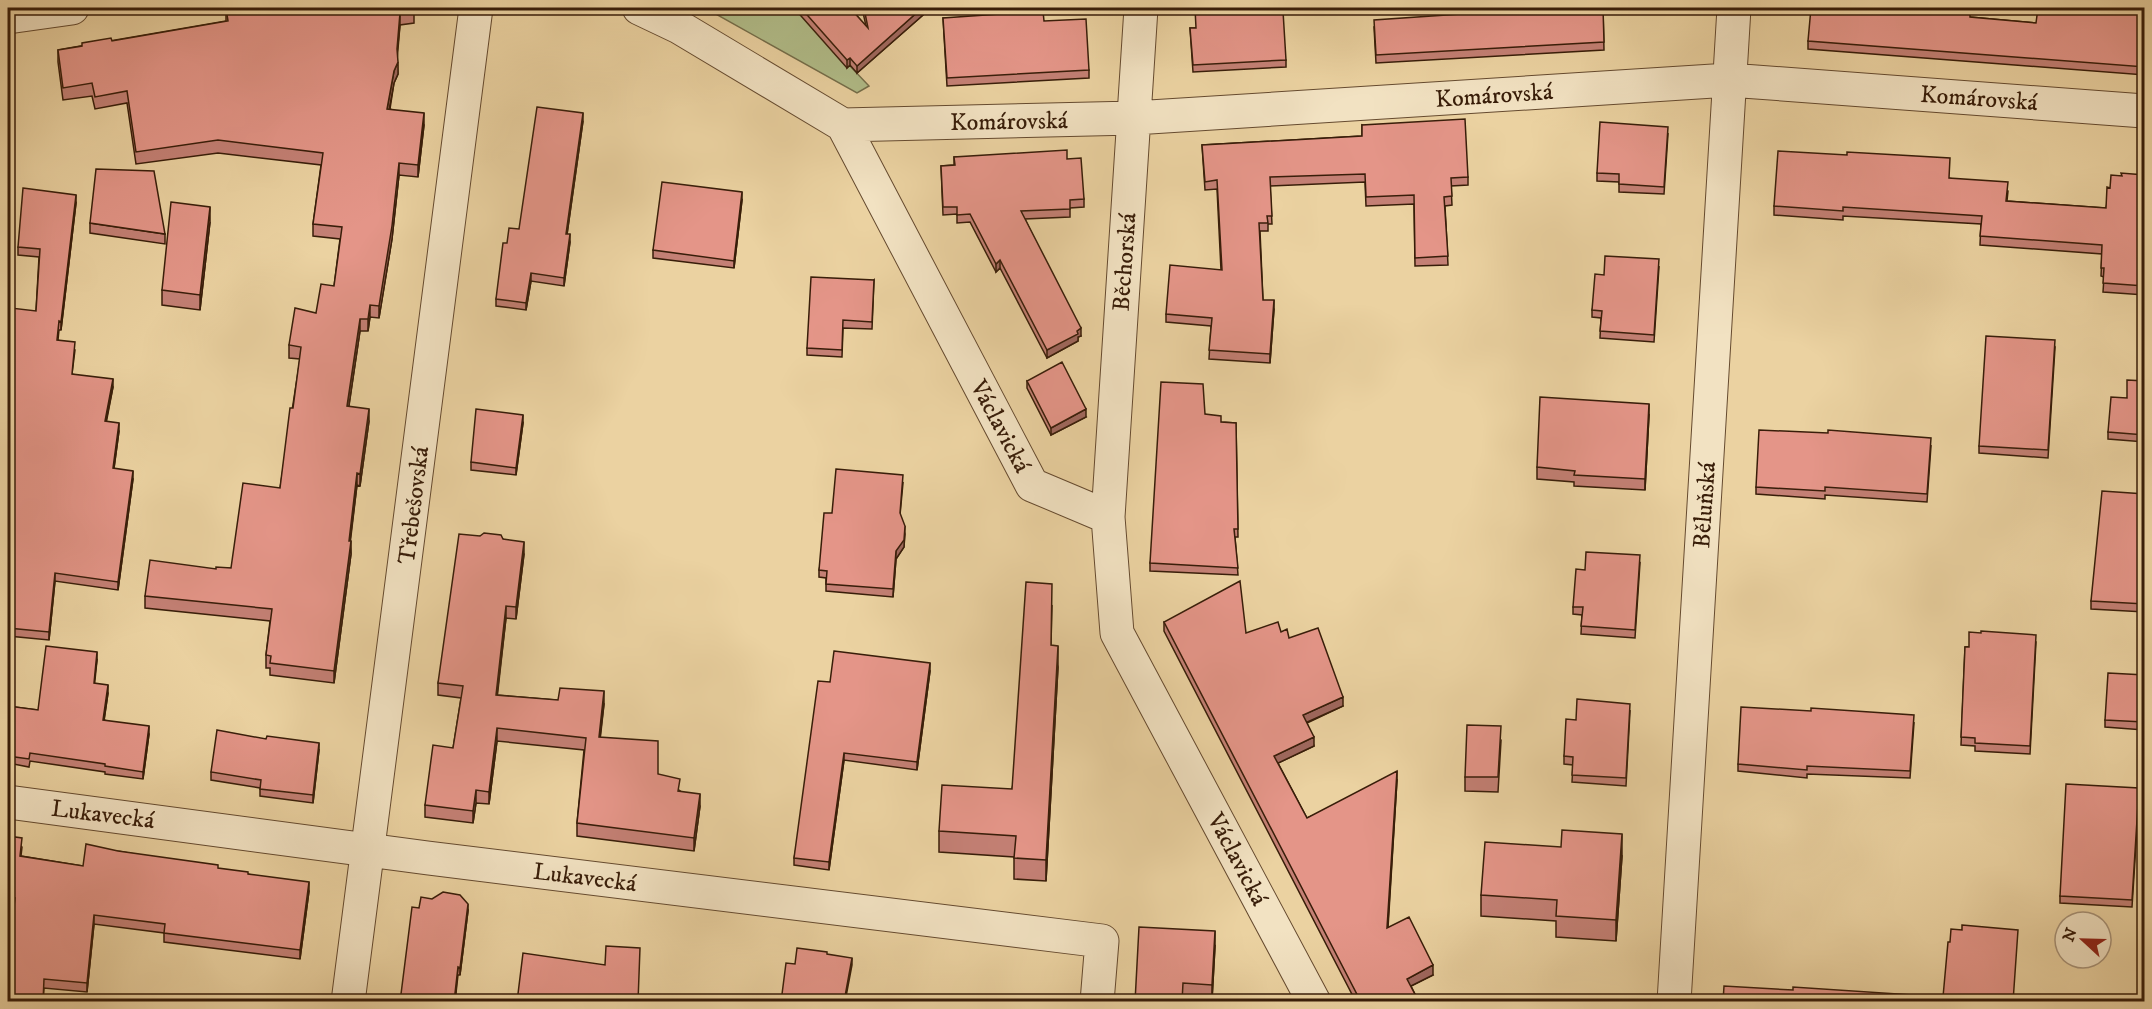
<svg xmlns="http://www.w3.org/2000/svg" width="2152" height="1009" font-family="'IM FELL DW Pica',serif">
  <rect width="100%" height="100%" fill="#ebd2a1"/>
  <filter id="stains"><feTurbulence type="fractalNoise" baseFrequency=".00333" numOctaves="4"/><feColorMatrix values="0 0 0 0 .2 0 0 0 0 .09 0 0 0 0 .02 0 0 0 .5 -.17"/></filter>
  <radialGradient id="worn" r=".72"><stop offset=".6" stop-color="#630" stop-opacity="0"/><stop offset="1" stop-color="#630" stop-opacity=".3"/></radialGradient>
  <!-- green -->
  <path fill="#b1bd89" stroke="#746d49" stroke-width="1.5" d="M705 8H795L869 86 857 93Z"/>
  <g fill="none" stroke-linecap="round" stroke-linejoin="round">
    <defs>
      <path id="minor" d="M639 8 679 27 843 125 1032 485 1108 517 1117 633 1314 1002
        M8 17 72 8
        M843 125 1134 118 1729 80 2144 111
        M1108 517 1141 8
        M8 802 428 858 1102 941 1097 1002
        M348 1002 476 8
        M1674 1002 1734 8"/>
    </defs>
    <!-- minor casing -->
    <use href="#minor" stroke="#654a2f" stroke-width="35"/>
    <!-- minor -->
    <use href="#minor" stroke="#f2e2c2" stroke-width="33"/>
  </g>
  <!-- wall -->
  <path fill="#c48075" stroke="#381d09" stroke-width="1.5" d="M226 8 414 11V23L400 25 397 54 398 74 394 83 390 109 424 125 418 177 399 175 392 239 379 318 370 317 368 331H360L349 406 369 421 360 486 357 485 350 541 351 554 334 683 270 675V668H266V655L270 621 145 608V596L216 569 231 568 280 488 300 359 289 358V345L316 313 334 286 340 239 313 236V224L321 165 218 153 136 164 127 103 95 109 92 96 63 100 58 62V50L226 21Z
    M794 8H850L866 26 862 8H931L857 73 850 65 847 68Z
    M1603 8 1604 50 1376 63 1374 27 1475 13Z
    M1667 8H1705V14L1667 12Z
    M2145 9V75L1808 49V41L1970 17 2036 23Z
    M943 18 1044 21 1089 70V78L947 86Z
    M1190 28H1196L1286 60V67L1193 72Z
    M583 121 567 234 570 242 564 286 531 281 526 310 496 306V299L519 229Z
    M1362 125 1468 177V185L1451 186 1452 205 1445 206 1448 265 1415 266 1414 204 1366 206 1365 182 1270 186 1272 224H1268V231H1260L1263 300 1274 309 1270 363 1209 359 1211 326 1166 322V314L1221 270 1217 189 1205 190 1202 145 1362 136Z
    M1668 134 1664 194 1619 192V182L1597 181V173Z
    M954 157 1067 159 1084 199V207L1070 208V217L1025 219 1081 336 1078 337V341L1047 358 1000 268 996 272 970 222 957 223V214L943 215 941 166 954 165Z
    M2145 175V295L2103 292 2104 277 2101 276 2102 254 1980 245 1981 224 1843 216V220L1774 215V206L1949 178 2008 191 2007 201 2106 208 2110 188 2121 176Z
    M742 200 734 268 653 258V250Z
    M76 203 61 330H59L58 340 75 350 72 374 113 387 106 421 119 431 114 468 133 479 118 590 55 581 49 640 8 636V345L36 311 39 257 18 255V247Z
    M210 222 200 310 162 305V290Z
    M90 223 165 234V244L90 233Z
    M1659 267 1654 342 1600 338 1601 318 1592 317V310L1604 275Z
    M874 280 872 329 843 328 842 357 807 355V348Z
    M2055 348 2048 458 1979 453V446Z
    M1027 381 1086 417 1051 435 1027 388Z
    M2145 381V442L2108 439V432L2127 398Z
    M1205 414 1221 422 1236 423 1238 537H1235L1238 575 1150 571V563Z
    M1649 415 1645 490 1574 486V482L1537 479V467Z
    M523 423 516 475 471 470V462Z
    M1931 446 1927 502 1825 495V499L1756 494V487Z
    M903 483 900 515 905 534 904 547 896 559 893 597 826 591V578L819 577V570L832 513Z
    M2145 494V612L2091 609V601Z
    M480 536 503 539 524 554 516 619 506 618 497 695 604 704 600 737 658 774 700 806 694 851 577 836V823L584 750 497 741 489 804 476 803 473 823 425 817V805L453 748 461 698 438 695V683Z
    M1640 563 1635 638 1581 634 1582 615 1573 614V607Z
    M1052 605 1051 645 1058 667 1046 881 1014 879V857L939 852V831L1012 789Z
    M1164 622 1246 633 1281 632 1343 706 1307 723 1314 746 1278 763 1307 818 1397 780 1388 928 1433 975 1411 986 1419 1002H1356L1164 631Z
    M2036 642 2030 754 1975 751V746L1961 745 1965 647Z
    M97 660 94 683 108 693 104 720 149 734 143 779 105 774V772L30 761 29 767 8 763V706L38 710Z
    M930 671 917 770 844 760 829 870 794 865V858L830 682Z
    M2145 675 2144 730 2105 727V720Z
    M1630 711 1626 786 1572 782 1573 765 1564 764V756L1576 720Z
    M1914 723 1910 778 1807 774V778L1738 771V764Z
    M1501 741 1498 792 1465 791V777Z
    M319 750 313 803 260 796V788L211 780V772Z
    M2139 796 2132 907 2060 903V896Z
    M8 836 22 847 21 856 83 866 118 851 248 874 309 891 300 959 164 942V933L94 924 87 992 44 988 43 1002H8V958L14 907H8Z
    M1622 856 1616 941 1556 937V921L1481 916V895Z
    M468 911 460 975H458L455 1002H400Z
    M1215 946 1212 1000 1183 998 1135 1002Z"/>
  <!-- shaded-wall -->
  <path fill="#a0685f" stroke="#381d09" stroke-width="1.5" d="M922 8H931L857 73V66Z
    M400 13V25L397 61V49Z
    M850 58V65L847 68V60Z
    M398 62V74L394 83 387 121V109L394 71Z
    M424 113V125L418 177V165Z
    M583 113V121L566 242V234Z
    M399 163V175L392 239 379 318V306Z
    M742 192V200L734 268V261Z
    M76 195V203L61 330V322Z
    M210 207V222L200 310V295Z
    M570 234V242L564 286V278Z
    M1000 260V268L996 272V264Z
    M531 273V281L526 310V303Z
    M1274 300V309L1270 363V354Z
    M370 305V317L368 331V319Z
    M360 319V331L347 418V406Z
    M1081 328V336L1078 337V341L1047 358V350Z
    M113 379V387L105 429V421Z
    M1649 404V415L1645 490V479Z
    M369 409V421L360 486V474Z
    M1086 409V417L1051 435V428Z
    M523 415V423L516 475V468Z
    M119 423V431L113 476V468Z
    M133 471V479L118 590V582Z
    M357 473V485L349 553V541Z
    M905 526 904 547 896 559 893 597 896 551Z
    M351 541V554L334 683V671Z
    M524 542V554L516 619V607Z
    M55 573V581L49 640V632Z
    M506 606V618L496 708V695Z
    M1058 646V667L1046 881V860Z
    M97 652V660L94 690V683Z
    M930 663V671L917 770V762Z
    M108 685V693L103 728V720Z
    M604 691V704L599 750V737Z
    M1343 697V706L1303 724V715Z
    M149 726V734L143 779V772Z
    M497 728V741L489 804V792Z
    M1314 737V746L1274 765V756Z
    M319 743V750L313 803V795Z
    M844 753V760L829 870V862Z
    M1397 771V780L1387 938V928Z
    M476 790V803L473 823V811Z
    M700 794V806L694 851V838Z
    M1622 834V856L1616 941V920Z
    M309 882V891L300 959V950Z
    M468 904V911L460 975V968Z
    M94 915V924L87 992V983Z
    M1215 931V946L1212 1000V985Z
    M852 958V965L845 1002H844Z
    M1433 965V975L1407 988V979Z
    M458 967 455 1002H454Z"/>
  <!-- building -->
  <path fill="#e49588" stroke="#381d09" stroke-width="1.5" d="M226 8H413L414 11 400 13 397 49 398 62 394 71 387 109 424 113 418 165 399 163 392 226 379 306 370 305 368 319H360L347 406 369 409 360 474 357 473 349 541H351L334 671 270 663 271 656 266 655 272 609 145 596 150 560 216 569V567L231 568 243 483 280 488 290 408H293L301 347 289 345 295 308 316 313 321 284 334 286 342 227 313 224 323 153 218 140 136 152 127 91 95 97 92 83 63 88 58 50 82 46V43L111 38 112 41 228 21Z
    M801 8H850L868 28 864 8H922L857 66 850 58 847 60Z
    M1195 8H1278V11H1283L1286 60 1193 65 1190 28H1196Z
    M1546 8H1603L1604 42 1376 55 1374 20 1475 13V11L1493 9Z
    M1811 8H1970V17L2036 23 2038 8H2077L2128 12V8L2145 9V67L1808 41Z
    M1043 11 1044 21 1086 19 1089 70 947 78 943 18Z
    M537 107 583 113 566 234H570L564 278 531 273 526 303 496 299 503 243H507L509 228 519 229Z
    M1465 119 1468 177 1451 178 1452 196 1444 197 1448 256 1415 258 1414 195 1366 197 1365 174 1270 177 1272 216H1267L1268 223H1259L1263 300H1274L1270 354 1209 350 1212 318 1166 314 1170 265 1222 270 1217 180 1205 182 1202 145 1362 136V125Z
    M1600 122 1668 127 1664 187 1619 184V174L1597 173Z
    M1067 150V159L1081 158 1084 199 1070 200V209L1021 211 1081 328 1077 331 1078 334 1047 350 1000 260 996 264 970 214 957 215V207H943L941 166 955 165 954 157Z
    M1778 151 1847 155V152L1950 158 1949 178 2008 182 2006 201 2106 208 2107 187 2110 188 2111 175 2122 176 2121 173 2145 175V286L2103 283 2104 268H2101L2102 245 1980 236 1982 216 1843 207V211L1774 206Z
    M96 169 154 171 165 234 90 223Z
    M662 182 742 192 734 261 653 250Z
    M23 188 76 195 61 322 59 321 57 340 75 342 72 374 113 379 105 421 119 423 113 468 133 471 118 582 55 573 49 632 8 628V345L11 308 36 311 40 249 18 247Z
    M171 202 210 207 200 295 162 290Z
    M1605 256 1659 259 1654 335 1600 331 1602 311 1592 310 1595 274 1604 275Z
    M811 277 874 280 872 322 843 320 842 350 807 348Z
    M1986 336 2055 340 2048 450 1979 446Z
    M1062 362 1086 409 1051 428 1027 381Z
    M2127 380 2145 381V435L2108 432 2111 397 2127 398Z
    M1161 382 1203 384 1205 414 1221 416V422L1236 423 1238 529H1234L1238 568 1150 563Z
    M1540 397 1649 404 1645 479 1574 475 1575 471 1537 467Z
    M476 409 523 415 516 468 471 462Z
    M1759 430 1828 433V430L1931 438 1927 494 1825 487V491L1756 487Z
    M836 469 903 475 900 513 905 526 904 540 896 551 893 589 826 584 827 571 819 570 824 513H832Z
    M2102 491 2145 494V604L2091 601Z
    M484 533 501 535 503 539 524 542 516 607 506 606 496 695 558 700 560 688 604 691 599 737 658 741V774L680 779 678 791 700 794 694 838 577 823 586 738 497 728 489 792 476 790 473 811 425 805 433 745 453 748 463 686 438 683 459 534 480 536Z
    M1586 552 1640 555 1635 630 1581 626 1583 607H1573L1576 569 1585 570Z
    M1240 581 1246 633 1278 622 1281 632 1287 629 1289 638 1318 628 1343 697 1303 715 1314 737 1274 756 1307 818 1397 771 1387 928 1409 917 1433 965 1407 979 1419 1002H1361L1164 622Z
    M1026 582 1052 584 1051 645 1058 646 1046 860 1014 858 1016 836 939 831 942 785 1012 789Z
    M1981 631 2036 635 2030 746 1975 743V738L1961 737 1965 647H1969V632L1981 633Z
    M46 646 97 652 94 683 108 685 103 720 149 726 143 772 105 766V764L30 753 29 759 8 756V706L38 710Z
    M834 651 930 663 917 762 844 753 829 862 794 858 818 681 830 682Z
    M2108 673 2145 675 2144 722 2105 720Z
    M1577 699 1630 704 1626 778 1572 775 1573 757 1564 756 1566 719 1576 720Z
    M1741 707 1811 711V708L1914 715 1910 771 1807 766V770L1738 764Z
    M1467 725 1501 726 1498 777H1465Z
    M217 730 266 739 267 736 319 743 313 795 260 789 261 780 211 772Z
    M2066 784 2139 788 2132 900 2060 896Z
    M1562 830 1622 834 1616 920 1556 916 1557 900 1481 895 1485 842 1561 847Z
    M8 836 22 838 20 856 83 866 86 844 118 851 218 865V868L248 872V874L309 882 300 950 164 933 165 924 94 915 87 983 44 979 43 1002H29L8 999V958L15 898 8 897Z
    M443 892 460 895 468 904 460 968 458 967 454 1002H400L412 907 419 908 421 897 432 899Z
    M1962 925 2018 930 2013 1002H1723L1724 986 1793 990V987L1943 997 1948 942H1950L1951 929 1962 930Z
    M1139 927 1215 931 1212 985 1183 983 1182 1002H1135Z
    M606 946 640 948 638 1002H517L523 953 605 965Z
    M797 948 827 952V954L852 958 844 1002H781L786 963 795 964Z"/>
  <g text-anchor="middle" stroke-width="4.5" stroke-linejoin="round" paint-order="stroke">
    <!-- street labels -->
    <g font-size="24" fill="#381d09" stroke="#f2e2c2">
      <text transform="translate(1494 95) rotate(-4)" y="8">Komárovská</text>
      <text transform="translate(1979 98) rotate(4)" y="8">Komárovská</text>
      <text transform="translate(1009 121) rotate(-1)" y="8">Komárovská</text>
      <text transform="translate(1124 262) rotate(-86)" y="8">Běchorská</text>
      <text transform="translate(1001 426) rotate(62)" y="8">Václavická</text>
      <text transform="translate(413 505) rotate(-83)" y="8">Třebešovská</text>
      <text transform="translate(1704 505) rotate(-86)" y="8">Běluňská</text>
      <text transform="translate(103 814) rotate(7)" y="8">Lukavecká</text>
      <text transform="translate(1238 859) rotate(62)" y="8">Václavická</text>
      <text transform="translate(585 877) rotate(7)" y="8">Lukavecká</text>
    </g>
  </g>
  <!-- margin -->
  <rect width="2152" height="1009" fill="none" stroke="#ebd2a1" stroke-width="30"/>
  <rect x="9" y="9" width="2134" height="991" fill="none" stroke="#381d09" stroke-width="3"/>
  <rect x="15" y="15" width="2122" height="979" fill="none" stroke="#381d09" stroke-width="1.5"/>
  <!-- north arrow -->
  <g transform="translate(2083 940) rotate(292)"><circle r="28" fill="#f2e2c2" stroke="#a89378" stroke-width="1.5"/>
  <path d="M0-4.5L10 22L0 15L-10 22Z" fill="#8f2418"/>
  <text y="-9" font-size="16" font-weight="bold" text-anchor="middle" fill="#381d09">N</text>
  </g>
  <rect width="100%" height="100%" filter="url(#stains)"/>
  <rect width="100%" height="100%" fill="url(#worn)"/>
</svg>
